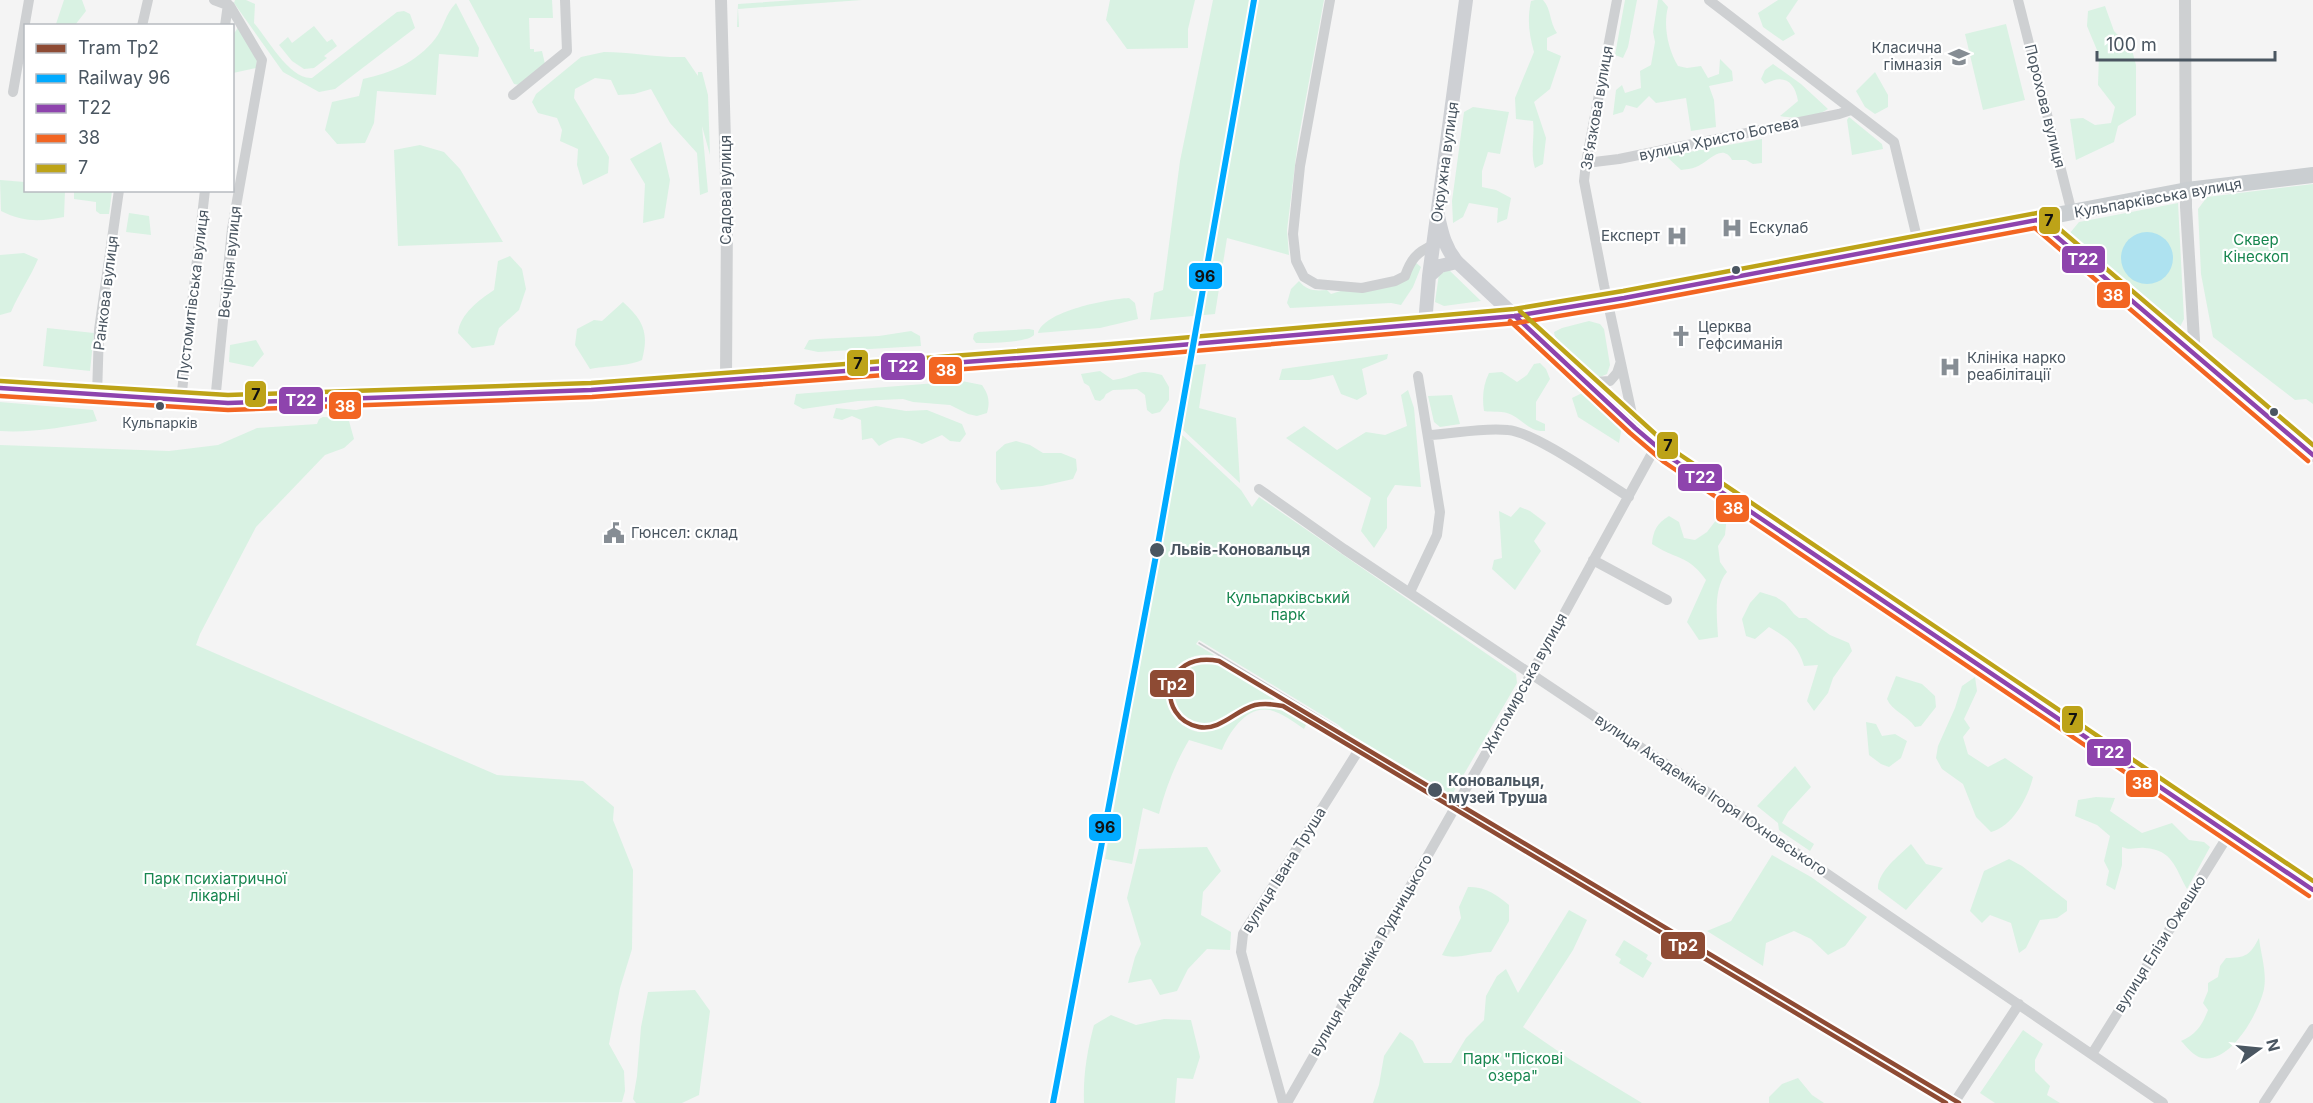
<svg xmlns="http://www.w3.org/2000/svg" width="2313" height="1103" font-family="Inter,sans-serif">
  <rect width="100%" height="100%" fill="#f4f4f4"/>
  <!-- green -->
  <path fill="#d9f2e3" d="M64 0H82L86 11 75 25H51L56 24Z
    M235 0H246L255 4 254 23C267 38 290 80 312 78L397 12 404 11 410 14 415 28 335 89 319 92 283 72 234 3Z
    M469 0H552L553 18H529L530 49H534V52L542 51 545 64 519 85 514 84Z
    M796 0H862L738 9 739 27H737L738 4Z
    M1110 0H1195L1188 29V48L1127 49 1106 20Z
    M1213 0H1324L1298 141 1287 230 1289 255 1227 238 1215 314 1150 320 1154 293 1163 290 1180 161Z
    M1535 0H1543C1552 10 1549 22 1557 33L1547 38V50L1561 56 1550 89 1534 102 1546 138 1543 164 1535 168C1530 153 1535 137 1533 121L1516 119 1515 98 1534 52C1529 34 1527 20 1531 1Z
    M1625 0H1637L1628 47 1623 58 1615 55Z
    M1658 0H1662L1668 7C1663 26 1668 49 1678 66L1687 68 1701 66 1708 78 1719 74 1720 59 1732 71 1733 81 1709 86 1714 100 1716 127 1691 131 1686 98 1656 103 1649 96 1637 108 1626 105 1623 112 1613 115 1616 90 1622 85 1625 93 1641 88 1640 71 1651 65 1655 42 1653 32Z
    M1778 0H1798L1786 18 1795 34 1783 41 1763 27 1758 13Z
    M456 3 479 48 478 57 439 54 436 95 377 91 374 123 365 143 337 144 325 130 332 102 359 96 363 79C391 73 417 62 435 39 444 28 445 14 456 3Z
    M2105 6 2114 31 2132 50 2136 65V115L2118 126 2114 142 2076 160 2070 119 2083 118 2095 125 2111 123 2115 107 2098 85 2099 55 2087 26 2088 11Z
    M241 23 258 52 256 68 233 73V35Z
    M2006 24 2025 100 1983 110 1965 34Z
    M314 26 327 42 332 39 337 46 324 56 327 58 314 68 304 69 292 61 279 45 288 37 292 43Z
    M604 52C631 52 658 58 685 57L698 76V72H702L708 95 710 155 702 126 708 192 700 195 697 153 670 123 651 89 634 94 618 95 611 80 595 78 575 89 574 98 609 157 608 173 583 185 577 165 578 149 560 141 562 130 557 118 538 113 532 102 536 94 581 57Z
    M1773 64 1801 84 1828 109C1815 118 1795 119 1780 116L1798 101C1795 82 1784 73 1765 84L1761 79 1765 70Z
    M1875 72 1888 95V107L1875 114 1865 107 1856 91Z
    M1473 107 1509 112 1500 154 1488 152 1482 171V187L1496 190 1511 198 1507 219 1497 223 1498 208 1469 203 1463 217 1453 223 1452 201 1464 112Z
    M1849 117 1882 144 1883 149 1852 155 1847 120Z
    M1762 139V163L1753 164 1746 160H1732C1722 142 1708 163 1696 167 1691 169 1686 169 1681 170L1666 156Z
    M661 142 670 180 664 218 643 223 645 184 630 159Z
    M420 145 444 152 460 169 503 242 398 246 394 150Z
    M0 180 25 182 26 190 65 191 64 217C39 222 23 222 1 211Z
    M2313 184V404L2306 399 2295 400 2213 337 2201 274 2198 209 2207 197Z
    M74 191H112L109 214H100L96 211V202L74 199Z
    M2178 203 2184 319 2176 335 2065 239 2079 222Z
    M129 213 149 216 151 235 126 232Z
    M24 253 38 259C30 278 19 293 11 312L0 315V255Z
    M510 256 522 269 526 289 519 310 499 328 494 345 472 348 458 333C460 314 479 300 494 290L498 261Z
    M1415 262 1421 267 1413 287 1401 305 1391 303 1290 308 1287 303 1291 289 1299 281C1307 291 1315 291 1327 290L1331 294 1366 283 1395 281Z
    M1449 270 1481 301 1444 306 1435 302 1439 274Z
    M1129 298 1135 303 1138 319 1100 328 1038 333C1044 311 1108 299 1129 298Z
    M623 302C644 321 649 333 642 360 630 366 604 366 590 369L575 345 577 329 594 320 602 321Z
    M1589 321 1600 324 1604 329 1610 365 1607 374 1600 377C1587 374 1554 345 1554 332L1562 328Z
    M47 328 94 333 90 371 43 366Z
    M1029 329 1034 330V335C1027 343 988 343 976 343L973 339 974 334 978 332Z
    M911 331 920 336 921 346 818 352 804 349 809 340 818 339 879 336Z
    M256 340 264 354 253 367 229 362 230 345Z
    M1388 354 1387 359 1362 369 1367 394 1357 400 1341 394 1333 375 1309 380H1279L1282 369Z
    M1540 363 1546 369 1550 379 1536 402V420L1545 424V431C1530 432 1524 421 1512 415 1503 410 1493 413 1484 411 1482 398 1483 385 1489 373L1502 372 1517 382 1527 375 1534 364Z
    M1206 364 1199 408 1236 418 1240 483 1181 428 1193 365Z
    M1100 371 1113 380C1136 377 1136 367 1162 375L1169 387V400L1160 412 1152 414 1147 410 1145 395 1137 389 1113 390 1106 394 1104 398 1100 401 1095 400 1089 386 1084 383 1081 374Z
    M962 381 982 385C989 395 990 402 987 413L977 416 968 414 950 405 913 402 903 399 858 401 803 409 794 404 796 394Z
    M1408 390 1414 408 1421 487 1395 485 1387 498V528L1374 548 1361 531 1371 498 1286 438 1304 426 1337 450 1366 432 1385 435 1407 426 1401 395Z
    M1582 393 1622 426 1619 443 1578 417 1572 398Z
    M1452 395 1460 424 1440 427 1434 422 1428 396Z
    M0 402 93 410 97 421C65 427 32 433 0 431Z
    M876 406 906 411 927 410 962 424 966 434 960 442 950 441 942 435 922 444C902 436 898 435 879 446L872 438 862 440 861 420 852 416 842 420 833 418 836 408 856 410Z
    M323 417 341 418 349 421 354 439 344 448 325 455 256 527 200 634 196 645 497 775 583 781 614 807 613 820 633 870 632 949 620 988 609 1044 624 1071 625 1091 622 1102 0 1103V445L169 451 218 445 257 428 317 424 319 419Z
    M1180 433 1241 490 1252 507 1259 497 1516 674 1517 683 1453 793 1446 794 1360 743 1337 724 1199 640 1196 644 1214 655 1213 656C1195 651 1175 663 1169 681 1165 692 1167 706 1175 716 1205 756 1233 708 1265 706 1280 705 1294 716 1307 723L1304 729C1294 722 1282 713 1270 710 1247 705 1229 732 1222 750L1189 740C1175 764 1166 787 1159 814L1143 808 1132 864 1105 859Z
    M1016 441 1030 445 1043 453H1061L1076 459 1077 470 1073 479 1042 486 1001 490 996 482V452L1005 444Z
    M1520 507 1530 511 1546 523 1534 541 1541 551 1515 590 1492 569 1494 560 1502 558 1499 511 1511 517Z
    M1723 511 1727 515 1725 535 1718 546 1720 562 1727 572C1713 588 1717 617 1718 637L1699 640 1687 622 1706 580C1689 555 1674 559 1652 544 1653 531 1657 523 1669 516L1679 522 1684 538 1695 540 1707 532Z
    M1760 592 1776 597 1785 603 1794 614 1799 618H1806L1830 635 1849 643 1852 651 1833 678 1828 693 1814 711 1807 701 1818 665 1804 666C1798 645 1788 638 1769 627L1755 639 1746 636 1742 619 1750 603Z
    M1198 662H1212L1219 665 1274 698V700C1238 697 1229 725 1204 724 1168 723 1163 674 1198 662Z
    M1896 676 1922 684 1935 696 1936 707 1921 726 1915 727C1907 715 1892 711 1887 699Z
    M1975 677 1977 691 1964 719 1970 728 1963 737 1968 754 1988 767 2005 758 2033 777C2028 798 2012 827 1991 832L1976 817 1963 784 1942 769 1936 758 1938 746 1955 708 1962 686Z
    M1866 722 1876 724 1882 736 1895 734 1907 741 1901 758 1889 767 1881 764 1869 755Z
    M1795 766 1811 787 1788 812 1782 823 1814 844 1810 851 1779 830 1778 823 1757 806Z
    M2096 797 2115 798 2110 811 2142 833 2172 823 2189 840 2204 842 2210 847 2187 889C2175 868 2173 850 2145 848 2136 847 2131 851 2122 847V865L2115 890 2106 885 2109 871 2104 861 2110 836 2097 825 2075 816 2078 800Z
    M1911 844 1926 864 1943 868 1906 910 1878 889C1877 872 1899 856 1911 844Z
    M1207 847 1221 871 1203 892 1201 915 1231 932 1230 950 1207 949 1188 969 1177 991 1160 995 1151 979 1128 983 1135 957 1141 944 1127 898 1139 849Z
    M1772 855 1811 877 1867 917 1845 946 1828 955 1811 939 1794 931 1766 943 1763 966 1707 931 1731 921Z
    M2009 859 2022 866 2067 901V911L2057 918 2040 920 2026 948 2019 953 2011 923 1990 915 1982 923 1970 911 1984 871Z
    M1468 887C1485 886 1497 895 1509 905V921L1491 952C1474 952 1457 960 1442 955L1461 918 1459 907Z
    M1569 910 1587 920 1573 950 1523 1027 1571 1060 1642 1103H1373L1379 1085 1384 1056 1400 1032 1413 1041 1424 1063H1451L1466 1038 1484 1020 1486 996 1497 976 1506 969 1518 993Z
    M2259 938C2261 955 2267 972 2264 989 2259 1012 2231 1064 2202 1058 2193 1056 2187 1047 2181 1041 2197 1034 2202 1025 2208 1010L2203 1003 2208 991V983L2218 977 2220 966 2226 958C2246 958 2250 955 2259 938Z
    M1624 940 1648 955 1646 959 1652 963 1643 978 1619 963 1621 959 1615 955Z
    M695 990 710 1011 699 1095 682 1103H636L633 1099 637 1076 641 1027 648 992Z
    M1111 1015 1136 1025 1164 1019 1191 1020 1200 1057 1193 1079 1177 1078 1175 1103H1084C1083 1076 1087 1051 1094 1025Z
    M2023 1030 2043 1044 2035 1060V1071L2050 1086 2047 1095 2060 1103H1995L1980 1093Z
    M1798 1078 1812 1095 1824 1103H1769V1097L1782 1084Z"/>
  <!-- water -->
  <path fill="#aee2f0" d="M2121 258a26 26 0 1 1 52 0a26 26 0 1 1-52 0Z"/>
  <g fill="none" stroke-linecap="round" stroke-linejoin="round">
    <!-- minor -->
    <path stroke="#ced0d2" stroke-width="10" d="M214 0 230 6 262 60 232 229 215 402
      M1330 0 1300 166 1293 234 1296 261 1304 277 1316 284 1362 288 1395 281 1405 276C1411 259 1417 252 1433 245
      M1617 0 1586 163 1584 181 1604 285 1635 428
      M1709 0 1894 142 1918 242
      M2018 0 2072 213
      M142 26 148 0
      M225 26 228 4
      M13 92 29 0
      M513 95 567 51 565 0
      M1586 163 1619 159 1839 114 1851 110
      M1582 379 1595 382 1610 381 1617 373 1620 364
      M97 396 99 330 119 190
      M181 400 205 190
      M1429 435C1454 434 1482 427 1508 430 1535 432 1603 481 1629 497
      M1259 489 1344 549 1688 779 2163 1103
      M1593 560 1667 600
      M1410 592 1437 535 1440 512 1418 376
      M2092 1054 2229 834
      M1283 1103 1241 952 1243 934 1360 748 1455 806
      M1287 1103 1535 667 1656 446
      M1954 1103 2019 1004
      M2264 1103 2313 1029"/>
    <!-- tertiary -->
    <path stroke="#ced0d2" stroke-width="12" d="M721 0 727 212 726 380
      M2185 0 2186 207 2195 357
      M1455 806 1953 1103"/>
    <!-- secondary -->
    <path stroke="#ced0d4" stroke-width="14" d="M1438 216C1442 234 1445 248 1457 262L1635 428 1668 456 1709 484 2313 890
      M2037 220 2313 455
      M1429 276 1440 266 1457 262
      M1425 324 1429 276 1466 0"/>
    <!-- primary -->
    <path stroke="#caced1" stroke-width="16" d="M0 388 228 403 591 390 1112 351 1425 324 1515 316 1624 298 2187 190 2313 175"/>
    <!-- tram -->
    <path stroke="#c9cacc" stroke-width="1.5" d="M1199 643 1337 727 1349 739"/>
    <defs>
      <path id="bus-1" d="M1515 316 1635 428 1668 456 2313 890
        M0 388 228 403 591 390 1112 351 1515 316 1624 298 2037 220 2313 455"/>
      <path id="bus-2" d="M1510 321 1630 433 1664 462 2309 896
        M0 396 228 410 592 397 1113 358 1516 323 1625 305 2035 228 2308 461"/>
      <path id="bus-3" d="M1520 311 1673 450 2313 881
        M0 381 228 395 591 383 1111 344 1514 309 1623 291 2037 213 2042 214 2313 445"/>
    </defs>
    <!-- bus-1 casing -->
    <use href="#bus-1" stroke="#fff" stroke-width="9"/>
    <!-- bus-2 casing -->
    <use href="#bus-2" stroke="#fff" stroke-width="9"/>
    <!-- bus-3 casing -->
    <use href="#bus-3" stroke="#fff" stroke-width="9"/>
    <!-- bus-1 -->
    <use href="#bus-1" stroke="#8e44ad" stroke-width="4.5"/>
    <!-- bus-2 -->
    <use href="#bus-2" stroke="#f26522" stroke-width="4.5"/>
    <!-- bus-3 -->
    <use href="#bus-3" stroke="#bda318" stroke-width="4.5"/>
    <defs>
      <path id="rail-1" d="M1053 1103 1157 550 1254 0"/>
    </defs>
    <!-- rail-1 casing -->
    <use href="#rail-1" stroke="#fff" stroke-width="10"/>
    <!-- rail-1 -->
    <use href="#rail-1" stroke="#0af" stroke-width="6"/>
    <defs>
      <path id="tram-1" d="M1946 1103 1283 706C1273 704 1265 703 1255 705 1236 710 1220 731 1199 727 1155 718 1161 650 1219 661L1959 1103"/>
    </defs>
    <!-- tram-1 casing -->
    <use href="#tram-1" stroke="#fff" stroke-width="9"/>
    <!-- tram-1 -->
    <use href="#tram-1" stroke="#8e4b34" stroke-width="4.5"/>
  </g>
  <!-- icons -->
  <defs>
    <symbol id="school-bare" viewBox="-9 -9 18 18"><path d="M0-5L7-2L0 1L-7-2ZM-4 1L0 2.5L4 1V4Q0 6-4 4Z" fill="#868d94" stroke="#fff" stroke-width="2.5" paint-order="stroke"/></symbol>
    <symbol id="hospital-bare" viewBox="-9 -9 18 18"><path d="M-5-5h3v3.5h4V-5h3V5h-3V1.5h-4V5h-3Z" fill="#868d94" stroke="#fff" stroke-width="2.5" paint-order="stroke"/></symbol>
    <symbol id="church-bare" viewBox="-9 -9 18 18"><path d="M-1.2-6h2.4v3.5h3.3v2.4h-3.3V6h-2.4V-.1h-3.3v-2.4h3.3Z" fill="#868d94" stroke="#fff" stroke-width="2.5" paint-order="stroke"/></symbol>
    <symbol id="civic-bare" viewBox="-9 -9 18 18"><path d="M-.6-6.5H3V-4.5H.6V-3L4-1V1h2V6H-6V1h2V-1L-.6-3ZM-1.2 2.5V6h2.4V2.5Z" fill="#868d94" stroke="#fff" stroke-width="2.5" paint-order="stroke"/></symbol>
  </defs>
  <g fill-rule="evenodd">
    <use href="#school-bare" x="1944" y="42" width="30" height="30"/>
    <use href="#hospital-bare" x="1717" y="213" width="30" height="30"/>
    <use href="#hospital-bare" x="1662" y="221" width="30" height="30"/>
    <use href="#church-bare" x="1666" y="321" width="30" height="30"/>
    <use href="#hospital-bare" x="1935" y="352" width="30" height="30"/>
    <use href="#civic-bare" x="599" y="518" width="30" height="30"/>
  </g>
  <!-- markers -->
  <g fill="#4a5661" stroke="#fff" stroke-width="2">
    <circle cx="1736" cy="270" r="5"/>
    <circle cx="160" cy="406" r="5"/>
    <circle cx="2274" cy="412" r="5"/>
    <circle cx="1157" cy="550" r="8"/>
    <circle cx="1435" cy="790" r="8"/>
  </g>
  <g text-anchor="middle" stroke-width="4.5" stroke-linejoin="round" paint-order="stroke">
    <!-- bus labels -->
    <g font-size="14" fill="#4a5661" stroke="#fff">
      <text x="160" y="428">Кульпарків</text>
    </g>
    <!-- poi labels -->
    <g font-size="15" fill="#4a5661" stroke="#fff" text-anchor="start">
      <text x="1942" y="53" text-anchor="end">Класична<tspan x="1942" dy="17">гімназія</tspan></text>
      <text x="1749" y="233">Ескулаб</text>
      <text x="1660" y="241" text-anchor="end">Експерт</text>
      <text x="1698" y="332">Церква<tspan x="1698" dy="17">Гефсиманія</tspan></text>
      <text x="1967" y="363">Клініка нарко<tspan x="1967" dy="17">реабілітації</tspan></text>
      <text x="631" y="538">Гюнсел: склад</text>
    </g>
    <!-- street labels -->
    <g font-size="15" fill="#4a5661" stroke="#fff">
      <text transform="translate(2045 106) rotate(76)" y="5">Порохова вулиця</text>
      <text transform="translate(1597 108) rotate(-80)" y="5">Звʼязкова вулиця</text>
      <text transform="translate(1719 139) rotate(-12)" y="5">вулиця Христо Ботева</text>
      <text transform="translate(1445 162) rotate(-82)" y="5">Окружна вулиця</text>
      <text transform="translate(726 190) rotate(-90)" y="5">Садова вулиця</text>
      <text transform="translate(2158 198) rotate(-10)" y="5">Кульпарківська вулиця</text>
      <text transform="translate(230 262) rotate(-84)" y="5">Вечірня вулиця</text>
      <text transform="translate(106 293) rotate(-83)" y="5">Ранкова вулиця</text>
      <text transform="translate(193 295) rotate(-83)" y="5">Пустомитівська вулиця</text>
      <text transform="translate(1525 683) rotate(-61)" y="5">Житомирська вулиця</text>
      <text transform="translate(1711 795) rotate(34)" y="5">вулиця Академіка Ігоря Юхновського</text>
      <text transform="translate(1284 870) rotate(-58)" y="5">вулиця Івана Труша</text>
      <text transform="translate(2160 944) rotate(-58)" y="5">вулиця Елізи Ожешко</text>
      <text transform="translate(1371 955) rotate(-60)" y="5">вулиця Академіка Рудницького</text>
    </g>
    <!-- park labels -->
    <g font-size="15" fill="#17864f" stroke="#fff">
      <text x="2256" y="245">Сквер<tspan x="2256" dy="17">Кінескоп</tspan></text>
      <text x="1288" y="603">Кульпарківський<tspan x="1288" dy="17">парк</tspan></text>
      <text x="215" y="884">Парк психіатричної<tspan x="215" dy="17">лікарні</tspan></text>
      <text x="1513" y="1064">Парк "Піскові<tspan x="1513" dy="17">озера"</tspan></text>
    </g>
    <!-- stop labels -->
    <g font-size="15" font-weight="bold" fill="#4a5661" stroke="#fff" text-anchor="start">
      <text x="1170" y="555">Львів-Коновальця</text>
      <text x="1448" y="786">Коновальця,<tspan x="1448" dy="17">музей Труша</tspan></text>
    </g>
  </g>
  <g stroke="#fff" stroke-width="2">
    <rect x="2038" y="206" width="23" height="29" rx="6" fill="#bda318"/>
    <rect x="2061" y="245" width="45" height="29" rx="6" fill="#8e44ad"/>
    <rect x="1188" y="262" width="35" height="28" rx="6" fill="#0af"/>
    <rect x="2096" y="281" width="35" height="28" rx="6" fill="#f26522"/>
    <rect x="846" y="349" width="23" height="28" rx="6" fill="#bda318"/>
    <rect x="880" y="352" width="46" height="29" rx="6" fill="#8e44ad"/>
    <rect x="928" y="356" width="35" height="29" rx="6" fill="#f26522"/>
    <rect x="244" y="380" width="23" height="28" rx="6" fill="#bda318"/>
    <rect x="278" y="386" width="46" height="29" rx="6" fill="#8e44ad"/>
    <rect x="328" y="391" width="34" height="29" rx="6" fill="#f26522"/>
    <rect x="1656" y="431" width="23" height="29" rx="6" fill="#bda318"/>
    <rect x="1677" y="463" width="46" height="29" rx="6" fill="#8e44ad"/>
    <rect x="1715" y="494" width="35" height="29" rx="6" fill="#f26522"/>
    <rect x="1149" y="669" width="46" height="29" rx="6" fill="#8e4b34"/>
    <rect x="2061" y="705" width="23" height="29" rx="6" fill="#bda318"/>
    <rect x="2086" y="738" width="46" height="29" rx="6" fill="#8e44ad"/>
    <rect x="2125" y="769" width="34" height="29" rx="6" fill="#f26522"/>
    <rect x="1088" y="813" width="34" height="29" rx="6" fill="#0af"/>
    <rect x="1660" y="931" width="46" height="29" rx="6" fill="#8e4b34"/>
  </g>
  <g font-size="16" text-anchor="middle" font-weight="bold" fill="#fff">
    <text x="2083" y="265">Т22</text>
    <text x="2113" y="301">38</text>
    <text x="903" y="372">Т22</text>
    <text x="946" y="376">38</text>
    <text x="301" y="406">Т22</text>
    <text x="345" y="412">38</text>
    <text x="1700" y="483">Т22</text>
    <text x="1733" y="514">38</text>
    <text x="1172" y="690">Тр2</text>
    <text x="2109" y="758">Т22</text>
    <text x="2142" y="789">38</text>
    <text x="1683" y="951">Тр2</text>
  </g>
  <g font-size="16" text-anchor="middle" font-weight="bold" fill="#111">
    <text x="2049" y="226">7</text>
    <text x="1205" y="282">96</text>
    <text x="858" y="369">7</text>
    <text x="256" y="400">7</text>
    <text x="1668" y="451">7</text>
    <text x="2073" y="725">7</text>
    <text x="1105" y="833">96</text>
  </g>
  <!-- legend -->
  <rect x="24" y="24" width="210" height="168" fill="#ffffff" stroke="#b7bbc0" stroke-width="1.5"/>
  <rect x="36" y="44" width="30" height="9" fill="#8e4b34" stroke="#b7bbc0" stroke-width="1.5"/>
  <text x="78" y="54" font-size="18" fill="#4a5661">Tram Тр2</text>
  <rect x="36" y="74" width="30" height="9" fill="#00aaff" stroke="#b7bbc0" stroke-width="1.5"/>
  <text x="78" y="84" font-size="18" fill="#4a5661">Railway 96</text>
  <rect x="36" y="104" width="30" height="9" fill="#8e44ad" stroke="#b7bbc0" stroke-width="1.5"/>
  <text x="78" y="114" font-size="18" fill="#4a5661">Т22</text>
  <rect x="36" y="134" width="30" height="9" fill="#f26522" stroke="#b7bbc0" stroke-width="1.5"/>
  <text x="78" y="144" font-size="18" fill="#4a5661">38</text>
  <rect x="36" y="164" width="30" height="9" fill="#bda318" stroke="#b7bbc0" stroke-width="1.5"/>
  <text x="78" y="174" font-size="18" fill="#4a5661">7</text>
  <!-- north arrow -->
  <g transform="translate(2259 1049) rotate(75)" stroke="#ffffff" stroke-width="4.5" paint-order="stroke">
  <path d="M0-4.5L10 22L0 15L-10 22Z" fill="#4a5661"/>
  <text y="-9" font-size="16" font-weight="bold" text-anchor="middle" fill="#4a5661">N</text>
  </g>
  <!-- scale -->
  <path d="M2097 51v9h178v-9" fill="none" stroke="#4a5661" stroke-width="3"/>
  <text x="2106" y="51" font-size="18" fill="#4a5661" stroke="#ffffff" stroke-width="4.5" paint-order="stroke">100 m</text>
</svg>
